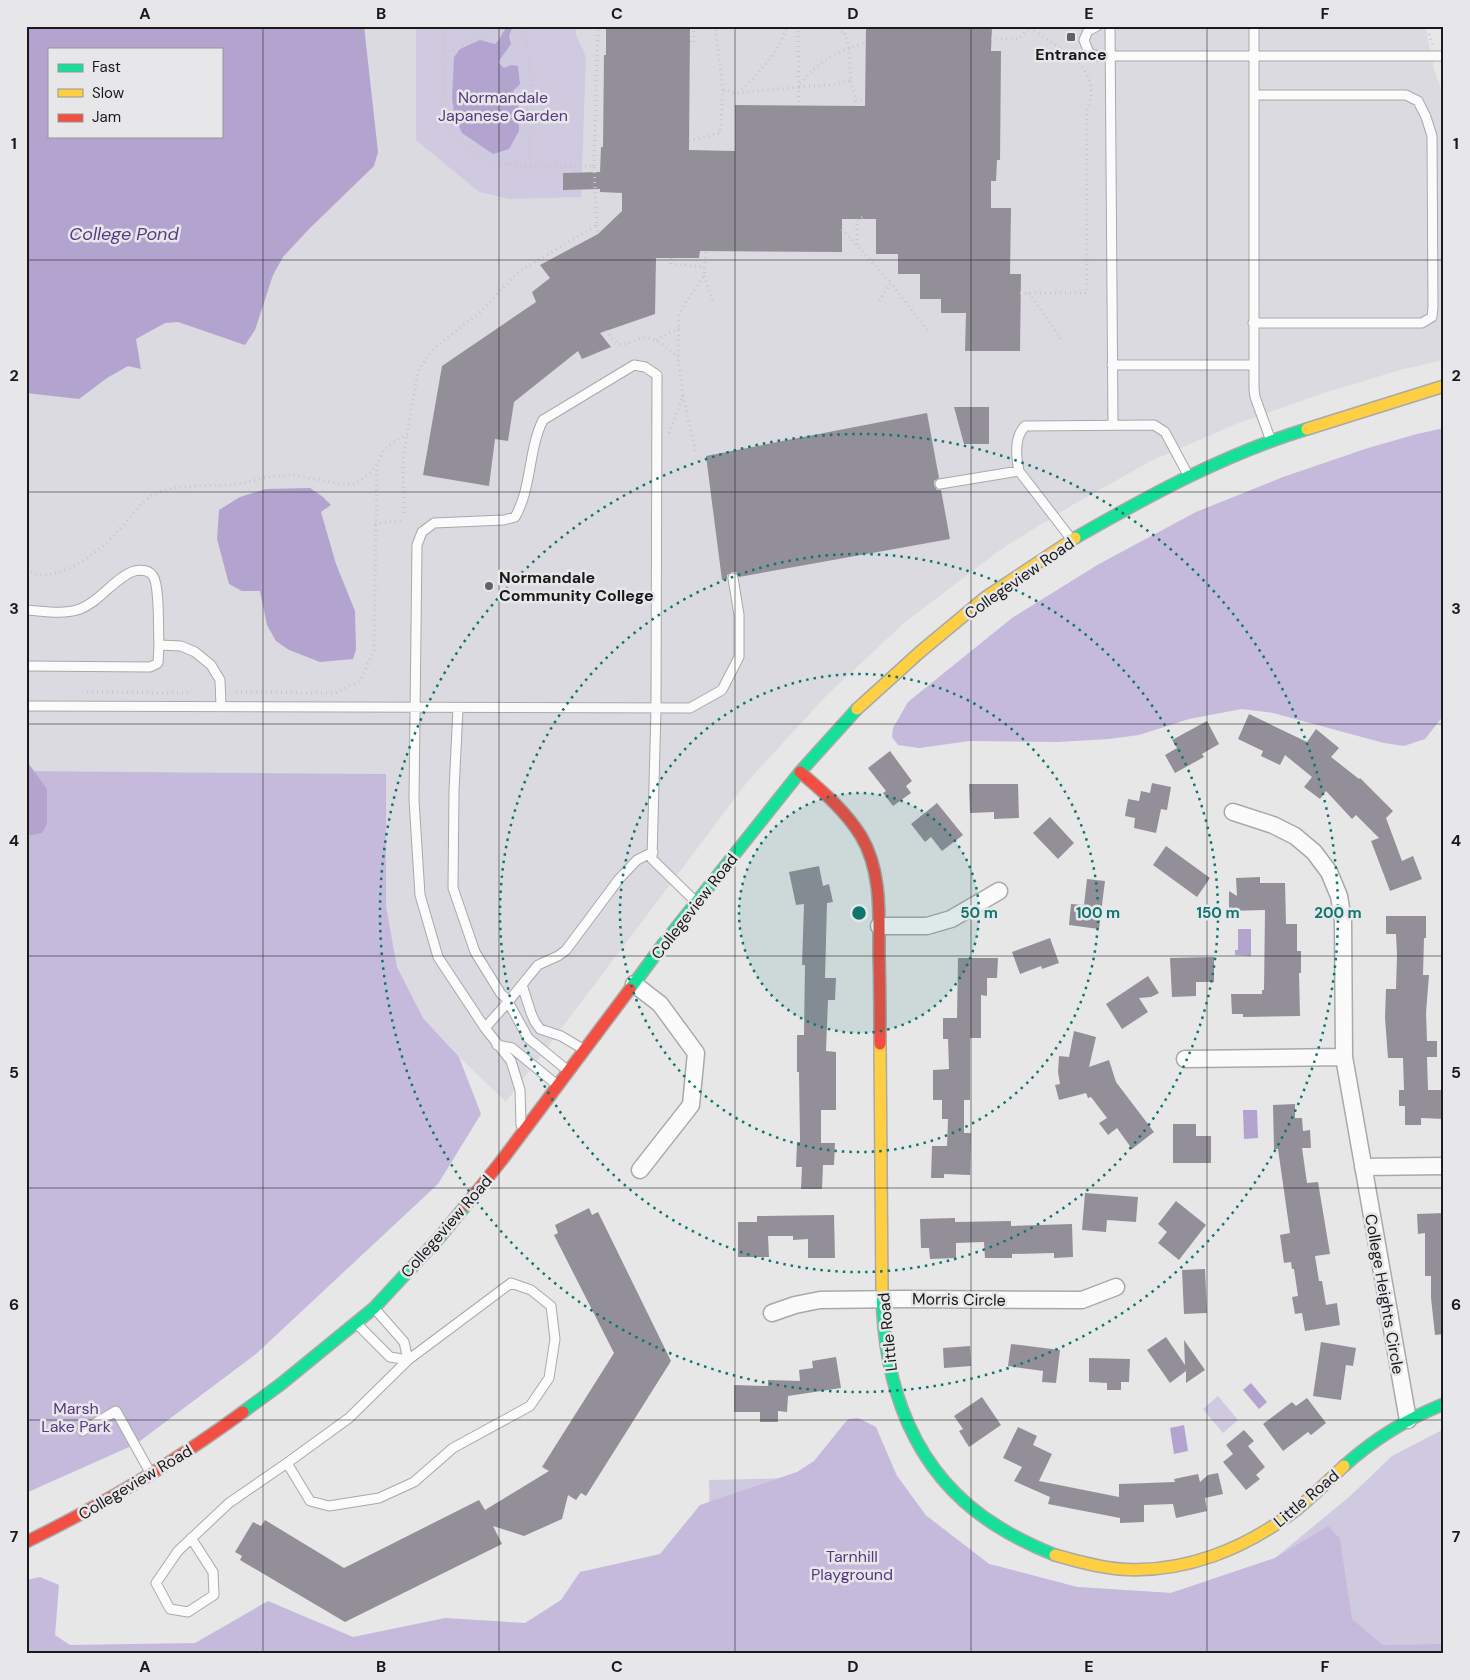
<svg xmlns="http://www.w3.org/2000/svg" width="1470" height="1680" font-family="'DM Sans',sans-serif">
  <rect width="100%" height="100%" fill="#e7e7e8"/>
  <!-- built -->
  <path fill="#dbdae0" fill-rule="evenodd" d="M26 26H1425L1435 72 1444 97V360L1400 370 1321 394 1236 424 1151 461 1074 504 1000 550 904 623 825 697 748 781 506 1102 459 1057 423 1018 397 967 386 906V774L26 771ZM49 49H221V136H49Z"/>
  <!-- green -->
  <path fill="#d0cae0" d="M416 26H576V35L586 57 581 197 510 199 479 192 416 140Z
    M1218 1396 1238 1420 1223 1433 1203 1409Z
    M1444 1429V1654H712L709 1480 897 1476 926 1515 989 1564 1077 1587 1171 1593 1275 1558 1349 1497 1392 1456Z"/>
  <!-- forest -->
  <path fill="#c5badc" d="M1444 428V715L1425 739 1404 746 1384 743 1273 713 1242 709 1189 719 1139 735 1109 739 1058 742 970 741 919 748 898 745 892 737 893 728 908 702 1012 618 1099 564 1196 512 1283 477 1368 448 1417 434Z
    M26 771 386 774V906L397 967 423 1018 459 1057 481 1114 438 1184 256 1354 136 1444 26 1493Z
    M858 1418 876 1427 897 1476 926 1516 989 1564 1077 1587 1171 1593 1275 1558 1328 1526 1340 1539 1352 1619 1383 1645 1444 1644V1654H26V1580L40 1577 59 1585 55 1635 70 1645 195 1643 268 1601 353 1637 445 1618 525 1623 561 1600 580 1572 660 1554 700 1505 797 1472 814 1461 848 1419Z"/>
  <!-- water -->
  <path fill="#b3a4cf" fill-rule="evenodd" d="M26 26H364L378 152 374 166 309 229 283 257 273 275 255 330 245 345 178 322 165 323 136 339 141 369 128 366 107 378 79 399 26 393ZM49 49H221V136H49Z
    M507 26H513L509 36 511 44 498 62 504 68 511 65 518 66 520 84 513 91 518 97 519 131 509 149 493 154 462 133 455 118 452 99 454 57 460 49 480 40 495 44 498 41Z
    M310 488 323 497 331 505 321 512 336 564 355 611 356 650 353 659 320 662 289 650 276 641 267 625 260 591H242L229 584 217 539 219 510 240 497 266 489Z
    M26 760 47 789V824L42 833 26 836Z
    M1238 929H1251V956L1235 955V950H1238Z
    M1243 1110H1257L1258 1138 1244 1139Z
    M1251 1383 1267 1402 1259 1409 1243 1390Z
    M1184 1425 1188 1451 1174 1454 1170 1428Z"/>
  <!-- building -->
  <path fill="#938f99" d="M606 26H690L689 150 735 151V105L865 106 866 26 992 27 991 51H1001L1000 160H997L996 181H991V208H1011L1010 274H1021L1020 351H965L966 313H941V299H920V274H898V254H876V219H842V252L700 251 699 258H656L655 314 600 333 611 347 582 359 578 351 514 402 508 441 495 439 489 486 423 475 442 366 536 302 532 292 550 278 540 265 598 234 622 211V193L600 192V189L563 190V173L600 172 601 147H603L604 55H606Z
    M954 407H989V444H964Z
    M927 413 939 478 934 481V485L937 490H941L950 539 739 577 736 572H732L727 575V579L722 580 706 456Z
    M1249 714 1307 742 1316 729 1339 748 1331 757 1359 779 1360 778 1393 811 1386 818 1402 861 1413 856 1422 879 1390 891 1371 841 1379 838 1356 815 1352 819 1326 791 1320 799 1304 787 1312 777 1285 755 1280 765 1261 756 1263 751 1238 739Z
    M1207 721 1219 744 1202 754 1204 757 1175 773 1165 755 1177 748 1172 740Z
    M890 751 912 781 906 786 911 793 893 806 883 793 886 791 868 768Z
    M1152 783 1171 787 1167 810 1161 809 1156 833 1134 828 1135 818 1125 816 1128 799 1139 801 1141 791 1150 793Z
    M969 784H1018L1019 818 994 819V812L970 813Z
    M937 803 963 835 942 851 931 837 925 842 911 824Z
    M1050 817 1074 843 1058 859 1033 833Z
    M1166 846 1210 878 1197 897 1153 865Z
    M819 866 823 886 829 884 833 902 827 903 825 978H836L835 1000H828L826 1051 836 1052V1110H821V1143H835L834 1165H823L822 1189H801L802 1167H796L797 1142H800L799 1072H797V1035H804L805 965H802L804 904 796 905 789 872Z
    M1260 877V883H1285L1286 924H1297V951H1301V973H1299L1300 1016 1243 1017V1014H1232L1231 994H1262V990H1264L1265 910 1229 911V891L1237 896 1236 878Z
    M1087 879 1105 881 1099 929 1069 925 1071 904 1084 905Z
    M1386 916H1426V938H1424L1423 975H1429L1426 1013 1427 1041H1437V1057H1427L1428 1090H1444V1119L1421 1118V1125H1405V1106H1399V1090H1404L1403 1058H1388L1385 1018 1386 989H1396L1397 955 1396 934H1386Z
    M1050 938 1059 963 1042 969 1041 966 1020 974 1012 952Z
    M1214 957V982H1196V996L1172 997 1170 958Z
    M958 958H998L997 978H987V996L981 995V1038H970V1100H964V1133H971L970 1175 944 1174V1178H931L932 1146H947L948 1119H942V1100H933V1070L949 1069 948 1039H943V1018H957Z
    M1148 976 1159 993 1151 997 1139 998 1148 1012 1122 1029 1106 1004Z
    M1074 1031 1096 1037 1089 1067 1109 1060 1116 1082 1154 1132 1132 1149 1117 1128 1108 1135 1099 1123 1107 1118 1091 1097 1088 1098 1086 1093 1059 1100 1055 1085 1060 1084 1058 1072 1059 1056 1069 1057Z
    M1295 1104V1118H1302L1303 1131 1310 1130 1311 1148H1302L1307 1183 1318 1182 1330 1254 1315 1256 1319 1281H1322L1326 1305 1337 1303 1340 1325 1305 1331 1302 1313 1295 1314 1292 1297 1298 1296 1294 1269H1292L1291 1262 1284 1263 1280 1235 1290 1233 1278 1149H1274L1273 1105Z
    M1173 1124H1196V1136H1211V1163H1173Z
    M1085 1193 1138 1197 1136 1222 1107 1220 1106 1232 1082 1230Z
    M1176 1201 1206 1225 1179 1260 1158 1243 1167 1232 1158 1224Z
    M589 1208 592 1215 598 1212 671 1361 586 1496 581 1493 576 1500 568 1495 562 1519 524 1536 493 1526 502 1544 345 1622 240 1560 242 1556 235 1552 253 1522 261 1526 265 1520 344 1568 479 1500 485 1510 549 1471 542 1467 614 1353 554 1235 558 1233 555 1225Z
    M1444 1213V1334L1435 1335 1431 1298V1276H1425V1233L1418 1234 1417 1214Z
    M834 1215 835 1258H808V1239L793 1240V1236H768L769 1257H738V1222H757V1216Z
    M955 1218V1222L1011 1221V1226L1072 1224 1073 1257 1054 1258V1253L1012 1254V1258H985L984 1242 956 1243V1258L930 1259 929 1248H921L920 1219Z
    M1205 1269 1207 1313 1184 1314 1182 1270Z
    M1166 1337 1185 1365 1184 1340 1205 1370 1186 1383V1371L1170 1383 1147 1350Z
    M1321 1342 1356 1348 1353 1366 1346 1365 1341 1400 1313 1396Z
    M1011 1344 1060 1350 1056 1383 1042 1382 1043 1371 1008 1366Z
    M970 1346 971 1366 944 1368 943 1348Z
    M836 1357 841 1388 788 1396 787 1412 778 1411V1422H760V1412H734V1385L768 1386V1380L800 1381 799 1370 813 1368 812 1361Z
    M1089 1358 1130 1359 1129 1382H1121V1390H1107V1383L1089 1382Z
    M982 1397 1001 1425 969 1447 959 1431 963 1429 954 1416Z
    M1307 1398 1326 1423 1311 1435 1308 1432 1283 1451 1263 1424 1292 1402 1296 1406Z
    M1018 1427 1037 1436 1033 1445 1052 1454 1039 1481 1119 1497V1484L1175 1482 1174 1479 1198 1474 1200 1482 1208 1475 1218 1473 1223 1494 1205 1498 1207 1511 1176 1518 1173 1504 1144 1505V1522L1120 1523V1518L1048 1504 1050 1497 1014 1481 1022 1467 1003 1458Z
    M1244 1430 1254 1441 1248 1446 1265 1467 1256 1475 1260 1479 1246 1490 1223 1462 1233 1454 1226 1445Z"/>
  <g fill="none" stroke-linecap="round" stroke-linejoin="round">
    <defs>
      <path id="lane" d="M1097 26 1088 31 1084 40 1089 53 1098 56H1444
        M1110 26 1113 425
        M1254 26V389L1255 397 1271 441
        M1253 323H1422L1432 317 1433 307 1432 136 1426 117 1418 101 1406 95H1254
        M1112 365H1253
        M940 484 1019 471
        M1072 540 1019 471C1016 457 1014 437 1025 426L1154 425 1165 432 1188 475
        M26 610C43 611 63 615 80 609 98 602 109 585 126 575 133 570 147 567 153 576 160 586 158 631 159 645L181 646 195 652 211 665 220 680 221 706
        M26 666 150 667 158 663 159 645
        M26 706 690 708 722 690 739 657V615L733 578
        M458 708 454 791 453 888 475 952 501 994 506 998 528 1038 567 1070
        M522 985 531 1013 535 1022 540 1029 561 1036 583 1049
        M485 1028 438 957 420 895 414 800 417 545 422 532 434 523 504 520 515 517C532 488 528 450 543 420L634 365 645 367 657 375 656 709 652 859 696 902
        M497 1045 512 1048 556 1084
        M521 1125 520 1090 511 1061 485 1028 508 1002 538 965 558 956 566 950 619 879 637 860 653 852
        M375 1309 404 1342 408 1360
        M357 1324 390 1357 408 1360
        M82 1431 116 1411 151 1474
        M191 1538 213 1572 214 1595 188 1612 170 1609 156 1583 178 1551 229 1503 287 1463 310 1501 329 1506 379 1498 414 1482 453 1448 530 1406 549 1378 555 1339 551 1306 531 1290 511 1283 408 1360 349 1418 287 1463"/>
      <path id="street" d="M1233 812 1273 825 1295 836 1314 852 1329 872 1339 896 1343 920 1344 1057 1408 1420
        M879 926H927L951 919 999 891
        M634 984 660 1004 696 1053 691 1105 640 1170
        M1185 1059 1344 1057
        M1363 1167 1444 1166
        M772 1313 795 1305 820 1300 903 1299 1082 1300 1116 1287"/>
      <path id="fast" d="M1075 538C1150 495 1225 454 1307 429
        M630 989 664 943 800 772 857 709
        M882 1290C883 1385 913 1474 997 1526 1016 1538 1035 1547 1055 1555
        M243 1412 281 1384 374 1308 439 1238 466 1205
        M1344 1466C1374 1439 1406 1419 1444 1404"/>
      <path id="slow" d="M1307 429 1444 386
        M857 709 920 652 986 597 1075 538
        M880 1044 882 1290
        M1055 1555C1076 1561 1097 1567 1119 1569 1184 1574 1245 1549 1296 1510 1313 1496 1328 1481 1344 1466"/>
      <path id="jam" d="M800 772C822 791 845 810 861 836 882 871 879 916 879 955 880 985 880 1014 880 1044
        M466 1205 502 1160 630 989
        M26 1542C102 1505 175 1462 243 1412"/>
    </defs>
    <!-- lane casing -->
    <use href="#lane" stroke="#a9a9aa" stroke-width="11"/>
    <!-- street casing -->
    <use href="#street" stroke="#a9a9aa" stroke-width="19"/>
    <!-- fast casing -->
    <use href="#fast" stroke="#a9a9aa" stroke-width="14"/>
    <!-- slow casing -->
    <use href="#slow" stroke="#a9a9aa" stroke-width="14"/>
    <!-- jam casing -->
    <use href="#jam" stroke="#a9a9aa" stroke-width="14"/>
    <!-- path -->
    <path stroke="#c7c7c8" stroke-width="3" stroke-dasharray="1 4" stroke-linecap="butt" d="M524 26V37L530 62 532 101 525 117 529 136 530 166
      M798 26 799 105
      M833 26 844 33
      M1429 34 1433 45
      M991 39H1018L1029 28
      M690 42 694 43V26
      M444 54 489 33 496 26
      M851 81 856 101 865 99
      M799 87 829 85 851 81 849 47 844 33V26
      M723 90 738 93 799 87C812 64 840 49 866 43
      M738 93 754 78 776 51 788 26
      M689 141 720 133 723 90 715 26
      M594 166 598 26
      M597 225 598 234
      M842 229 891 283
      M857 245V220L864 216
      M671 258V264L705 267
      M704 276 713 302
      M1020 293H1087V109C1091 102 1091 97 1091 90 1090 59 1048 42 1027 26
      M1029 293 1063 342
      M879 301 891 283 928 331
      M605 331 618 344C626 345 630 342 638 339 655 334 666 348 678 357
      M656 340 679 328
      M683 396 696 453
      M669 433 683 396 678 357 679 316 682 308 704 275 706 251
      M404 513 403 464 407 434
      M375 524 404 520
      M26 570C55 587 98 553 117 532 130 518 140 500 158 493 183 483 211 487 237 484 254 481 271 475 289 475 302 476 345 486 353 484 363 480 374 471 378 462 380 458 381 452 385 449 391 443 400 439 407 434L418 371 433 349 480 312 518 272 597 225 594 166H526L493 163 467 148 449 132 443 119 444 26
      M87 692 190 693
      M236 692 335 693 360 681 374 650 377 465"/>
    <!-- lane -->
    <use href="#lane" stroke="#fbfbfc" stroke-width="9"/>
    <!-- street -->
    <use href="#street" stroke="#fbfbfc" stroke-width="16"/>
    <!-- fast -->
    <use href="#fast" stroke="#16e098" stroke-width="11"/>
    <!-- slow -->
    <use href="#slow" stroke="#ffcf43" stroke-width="11"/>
    <!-- jam -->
    <use href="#jam" stroke="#f24e42" stroke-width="11"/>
  </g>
  <!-- grid -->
  <path fill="none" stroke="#1a1a1b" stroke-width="1" stroke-opacity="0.55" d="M263 26V1654M499 26V1654M735 26V1654M971 26V1654M1207 26V1654M26 260H1444M26 492H1444M26 724H1444M26 956H1444M26 1188H1444M26 1420H1444"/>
  <!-- distance rings -->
  <circle cx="859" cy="913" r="120" fill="#0f766e" fill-opacity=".12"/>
  <g fill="none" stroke="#0f766e" stroke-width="2.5" stroke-dasharray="2.5 5">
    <circle cx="859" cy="913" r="120"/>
    <circle cx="859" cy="913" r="239"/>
    <circle cx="859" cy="913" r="359"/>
    <circle cx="859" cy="913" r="479"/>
  </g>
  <!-- markers -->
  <g fill="#626263" stroke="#e7e6e9" stroke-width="2">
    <rect x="1066" y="32" width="10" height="10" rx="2.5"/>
    <circle cx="489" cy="586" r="5"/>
  </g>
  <g text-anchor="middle" stroke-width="5" stroke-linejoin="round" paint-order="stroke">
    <!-- poi labels -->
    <g font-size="16" font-weight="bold" fill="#1a1a1b" stroke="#e7e6e9">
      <text x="1071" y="60">Entrance</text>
      <text x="499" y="583" text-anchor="start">Normandale<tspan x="499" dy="18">Community College</tspan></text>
    </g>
    <!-- park labels -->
    <g font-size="16" fill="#573982" stroke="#e7e6e9">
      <text x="503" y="103">Normandale<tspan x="503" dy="18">Japanese Garden</tspan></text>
      <text x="76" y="1414">Marsh<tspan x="76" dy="18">Lake Park</tspan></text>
      <text x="852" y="1562">Tarnhill<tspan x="852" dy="18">Playground</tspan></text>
    </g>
    <!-- street labels -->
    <g font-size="16" fill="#1a1a1b" stroke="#e7e6e9">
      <text transform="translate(1019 578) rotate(-35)" y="6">Collegeview Road</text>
      <text transform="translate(694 906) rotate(-52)" y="6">Collegeview Road</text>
      <text transform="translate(446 1226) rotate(-49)" y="6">Collegeview Road</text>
      <text transform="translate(1385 1294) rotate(80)" y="6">College Heights Circle</text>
      <text transform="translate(959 1299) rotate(1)" y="6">Morris Circle</text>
      <text transform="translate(887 1332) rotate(-96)" y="6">Little Road</text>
      <text transform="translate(135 1482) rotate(-31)" y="6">Collegeview Road</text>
      <text transform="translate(1306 1498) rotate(-40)" y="6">Little Road</text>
    </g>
    <!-- water labels -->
    <g font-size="18" font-style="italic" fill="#593b85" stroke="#e7e6e9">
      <text x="124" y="240">College Pond</text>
    </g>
  </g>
  <circle cx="859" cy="913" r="8" fill="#0f766e" stroke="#e7e6e9" stroke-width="2.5"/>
  <g font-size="15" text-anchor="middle" font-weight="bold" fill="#0f766e" stroke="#e7e6e9" stroke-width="5" stroke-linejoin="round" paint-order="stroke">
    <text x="979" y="918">50 m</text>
    <text x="1098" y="918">100 m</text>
    <text x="1218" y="918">150 m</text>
    <text x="1338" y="918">200 m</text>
  </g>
  <!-- border -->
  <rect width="1470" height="1680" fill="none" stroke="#e7e6e9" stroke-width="55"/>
  <!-- legend -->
  <rect x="48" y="48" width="175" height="90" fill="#e7e6e9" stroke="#959497"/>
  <rect x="58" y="64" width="25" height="8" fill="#16e098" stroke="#959497"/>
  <text x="92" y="72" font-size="15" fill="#1a1a1b">Fast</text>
  <rect x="58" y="89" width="25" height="8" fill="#ffcf43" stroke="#959497"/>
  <text x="92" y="98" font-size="15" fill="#1a1a1b">Slow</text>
  <rect x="58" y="114" width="25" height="8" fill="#f24e42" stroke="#959497"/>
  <text x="92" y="122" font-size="15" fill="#1a1a1b">Jam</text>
  <rect x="28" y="28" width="1414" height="1624" fill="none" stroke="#1a1a1b" stroke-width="2"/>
  <g font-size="16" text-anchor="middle" font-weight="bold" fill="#1a1a1b">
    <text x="145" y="19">A</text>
    <text x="381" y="19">B</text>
    <text x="617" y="19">C</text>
    <text x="853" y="19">D</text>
    <text x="1089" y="19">E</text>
    <text x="1325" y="19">F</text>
    <text x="14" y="149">1</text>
    <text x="1456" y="149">1</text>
    <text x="14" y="381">2</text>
    <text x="1456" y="381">2</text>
    <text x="14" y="614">3</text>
    <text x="1456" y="614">3</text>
    <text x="14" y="846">4</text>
    <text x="1456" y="846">4</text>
    <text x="14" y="1078">5</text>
    <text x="1456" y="1078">5</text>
    <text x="14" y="1310">6</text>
    <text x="1456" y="1310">6</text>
    <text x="14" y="1542">7</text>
    <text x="1456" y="1542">7</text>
    <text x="145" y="1672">A</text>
    <text x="381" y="1672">B</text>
    <text x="617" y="1672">C</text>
    <text x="853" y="1672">D</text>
    <text x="1089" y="1672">E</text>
    <text x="1325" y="1672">F</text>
  </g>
</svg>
